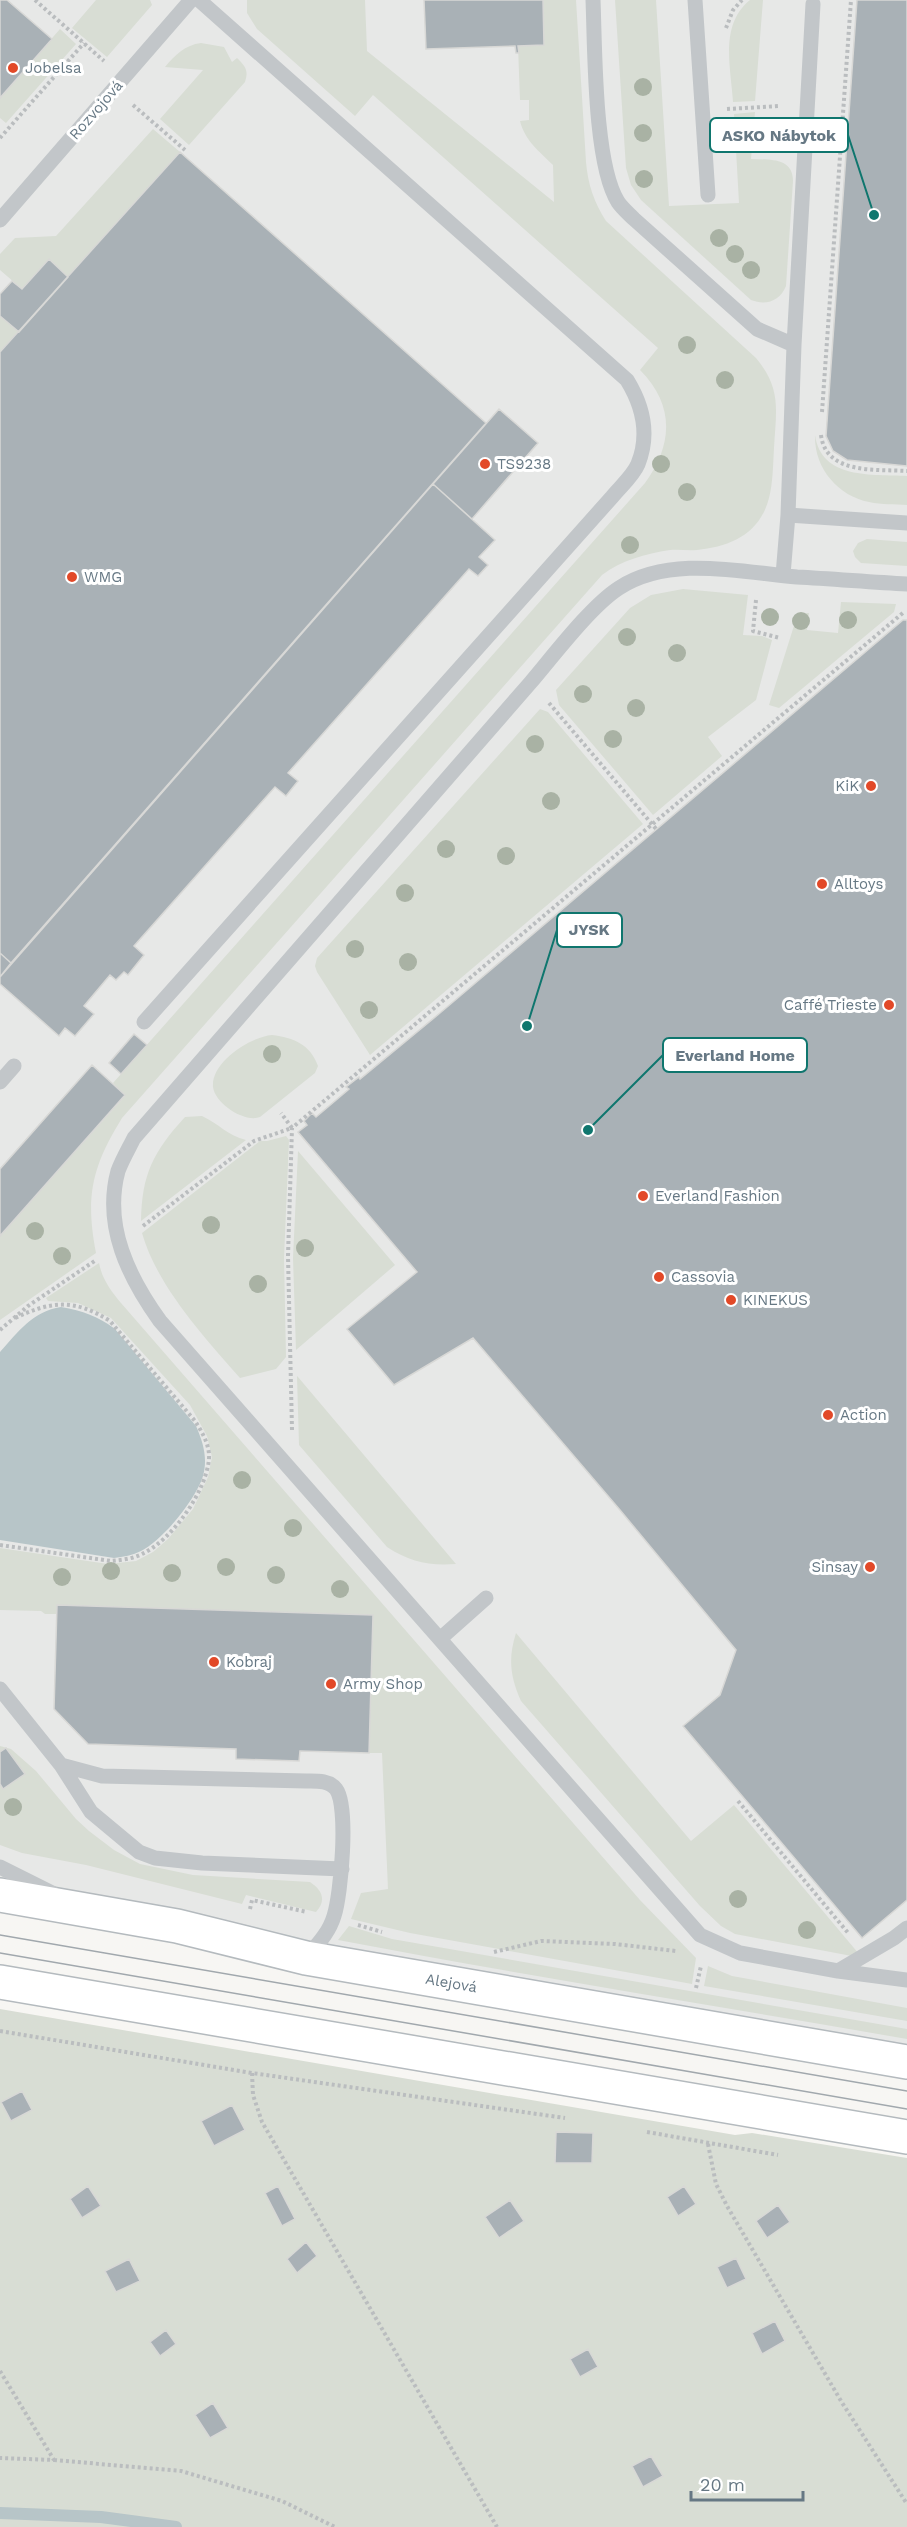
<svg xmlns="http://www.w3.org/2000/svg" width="907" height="2527" font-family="'Work Sans',sans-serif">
  <rect width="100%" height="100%" fill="#f7f6f3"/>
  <!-- built -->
  <path fill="#e7e8e7" d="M0 0H907V2062L0 1895Z"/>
  <!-- green -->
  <path fill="#d8ddd4" d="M96 0H150L152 5 107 57 72 28Z
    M247 0H365L367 51 554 202 553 165C539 151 525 141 520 121L529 120V100H520L518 46 544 45 543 0H576L586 162C588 185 594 202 606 221L756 358C782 389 776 411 774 448 773 465 773 483 769 498 760 534 730 547 697 550 688 551 679 549 670 550 645 554 622 560 602 575L122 1118C92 1167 85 1196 96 1253L0 1320V1236L125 1096 113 1083 645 483C673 445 675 405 640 370L658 348 373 95 355 116 257 29 247 13Z
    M615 0H656L669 206 739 203 734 114 755 112 751 159C769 160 793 157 793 181L786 286C780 301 766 306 751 300L641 200 631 185 626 168Z
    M750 0H763L755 101 733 102C731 68 719 25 750 0Z
    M60 29 76 44 6 123 0 118V98Z
    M201 43 224 47 232 62 237 58C245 66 249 70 245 82L189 145 160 119 203 70 165 67C175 55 185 45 201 43Z
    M153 129 180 152 68 277 49 259 22 289 0 270V254L15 238 56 236Z
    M0 316 19 332 0 352Z
    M815 435C821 480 873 474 907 476V505C895 504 882 505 869 502 838 496 814 468 815 435Z
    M867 539 907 542V566L861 563 855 557 853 551 858 543Z
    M683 589 748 595 743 635 762 636 772 640 756 700 708 737 722 756 653 815 559 705 556 690 630 608 651 595Z
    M841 602 896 604 894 612 779 708 769 705 798 613H809L807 630 838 633Z
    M540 709 548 712 643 824 370 1055 317 972 315 966 317 958Z
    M272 1035C294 1038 310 1044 318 1066L315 1073 260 1117C245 1123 215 1104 213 1087 211 1062 250 1037 272 1035Z
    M202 1116C218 1123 228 1136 246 1140L141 1221C142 1174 153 1152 185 1117Z
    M286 1136 289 1140 284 1258 286 1357 276 1369 240 1378C204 1337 157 1286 142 1233L260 1141H267Z
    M298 1151 395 1265 296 1350 293 1258Z
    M99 1263C102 1279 111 1291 121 1303L640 1900 696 1958 692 1984 410 1933 351 1919 361 1893 388 1889 382 1753H369L373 1615 57 1605V1614H45L41 1611 0 1610V1548L108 1564 136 1561 153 1552 168 1539 193 1509 208 1477 212 1457 207 1436 190 1405 111 1318 78 1303 48 1301 46 1298Z
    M297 1376 298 1377 456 1564C429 1566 410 1562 387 1547L299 1445Z
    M516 1633 691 1841 734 1805 859 1954 857 1957 735 1934 721 1926 700 1906 521 1701C510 1677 508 1658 516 1633Z
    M0 1746 11 1749 36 1771 76 1819 89 1831 114 1850 140 1864 193 1875 310 1882C322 1890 327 1900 316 1912L246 1895 242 1904 86 1865 22 1853 0 1845Z
    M349 1926 392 1939 907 2029V2039C717 2006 527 1976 338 1940Z
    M708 1966 732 1976 907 2008V2021L704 1986Z
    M0 2009 735 2135 752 2133 907 2158V2527H0Z"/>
  <!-- water -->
  <path fill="#b7c5c8" d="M61 1307C83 1311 98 1316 115 1329L196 1426C203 1442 208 1458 203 1476 196 1499 163 1540 141 1551 133 1555 123 1557 114 1558L0 1540V1352C18 1332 33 1311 61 1307Z"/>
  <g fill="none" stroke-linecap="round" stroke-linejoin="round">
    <!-- stream -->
    <path stroke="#b7c5c8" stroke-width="12" d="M0 2513 101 2517 176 2527"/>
  </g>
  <!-- building -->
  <path fill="#a9b1b6" stroke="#d8d8d6" stroke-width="1.5" d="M0 0H7L52 39 0 98Z
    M424 0H543L544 45 518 46 519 53H516L515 46 426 49Z
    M857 0H907V466L847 460 833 451 826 436Z
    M180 152 486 423 11 963 0 953V352Z
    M49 259 68 277 19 332 0 316V294L12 281 22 289Z
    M499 409 538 443 472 519 433 484Z
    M433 484 495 540 479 557 488 565 478 576 469 569 288 773 298 781 286 796 275 787 134 946 144 955 128 975 124 972 116 980 110 975 84 1006 94 1014 75 1036 65 1028 59 1036 0 984V977Z
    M903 620H907V1900L862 1938 683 1726 720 1695 736 1650 620 1510 473 1338 394 1385 347 1329 417 1272 298 1132 307 1125 304 1121 312 1113 316 1117 349 1089 346 1087 359 1077 360 1079 440 1013Z
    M0 953 11 963 0 977Z
    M134 1034 147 1045 121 1074 109 1063Z
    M92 1065 125 1095 0 1236V1169Z
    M57 1605 373 1615 369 1753 300 1751 299 1761 236 1759V1749L88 1744 54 1709Z
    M6 1748 25 1774 3 1789 0 1784V1752Z
    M22 2091 32 2110 11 2121 1 2102Z
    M232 2105 245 2130 214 2146 201 2121Z
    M556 2132 593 2133 592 2163H555Z
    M88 2186 101 2206 82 2218 70 2199Z
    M278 2186 295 2219 282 2226 265 2193Z
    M684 2186 696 2204 678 2216 667 2197Z
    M510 2200 524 2221 499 2238 485 2217Z
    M778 2205 790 2222 767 2238 756 2221Z
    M306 2242 317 2256 297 2273 287 2259Z
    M736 2258 746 2279 727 2288 717 2267Z
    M129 2259 140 2281 116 2292 105 2271Z
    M775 2321 785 2341 762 2354 752 2333Z
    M166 2330 176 2344 160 2356 150 2342Z
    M588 2349 598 2367 580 2377 570 2359Z
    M213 2403 228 2428 210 2438 195 2415Z
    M651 2456 663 2476 643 2487 632 2466Z"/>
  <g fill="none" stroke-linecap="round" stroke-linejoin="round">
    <defs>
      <g id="secondary">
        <path id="s1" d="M0 1895 177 1926 306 1958 907 2062"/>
        <path d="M0 1982 907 2137"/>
      </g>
    </defs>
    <!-- secondary casing -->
    <use href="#secondary" stroke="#b4babe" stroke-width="36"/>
    <!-- path -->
    <path stroke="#babdbf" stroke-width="4" stroke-dasharray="3 3" stroke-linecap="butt" d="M35 0 104 61
      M726 28 733 10 742 0
      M133 105 185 150
      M727 109 780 106
      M0 138 84 43
      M822 412 851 0
      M821 435C826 475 876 469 907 471
      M756 600 753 631 780 638
      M549 703 657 830
      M143 1226 254 1141 292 1128 281 1113
      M0 1330 28 1306 96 1260
      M292 1430 288 1256 292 1128 904 612
      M0 1545 111 1561C121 1560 132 1559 142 1554 172 1540 206 1492 209 1459 210 1445 202 1432 195 1421L110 1321C74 1298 50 1301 13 1319
      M738 1801 849 1934
      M250 1909 252 1900 307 1912
      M358 1925 382 1932
      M494 1952 541 1941 615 1944 676 1951
      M696 1988 701 1966
      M0 2031 252 2073 565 2118
      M252 2073 253 2095 262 2122 497 2527
      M647 2132 778 2155
      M708 2144 716 2184 727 2206 841 2401 907 2504
      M0 2371 54 2460 0 2458
      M54 2460 181 2471 282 2501 335 2527"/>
    <!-- lane -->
    <path stroke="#c2c6c9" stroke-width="15" d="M593 0C595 48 594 164 618 202 622 208 629 214 634 219L757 329 794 345
      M695 0 708 195
      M0 220 191 0
      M788 515 907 523
      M783 575 788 515 794 345 813 4
      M907 584C870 582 834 579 797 577 740 572 670 555 619 588 591 606 554 655 531 682L134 1138C129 1148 122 1160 118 1171 103 1226 129 1278 160 1321L700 1935 740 1953 838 1971 894 1938 907 1928
      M144 1022 612 497C620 487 633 476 638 464 650 434 643 406 627 380L199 0
      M0 1082 14 1066
      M441 1638 486 1598
      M0 1689 61 1765 91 1812 139 1852 155 1858 202 1863 342 1869
      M61 1765 102 1776 306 1781C316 1781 329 1780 336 1789 349 1806 341 1895 334 1916 329 1933 317 1945 306 1958
      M0 1867 52 1893
      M838 1971 907 1980"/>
    <!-- secondary -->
    <use href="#secondary" stroke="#fff" stroke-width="33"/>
    <!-- tram -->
    <path stroke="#a1a8ad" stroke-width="1.5" d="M0 1935 907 2091
      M0 1953 907 2109"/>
  </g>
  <!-- trees -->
  <g fill="#a9b2a4">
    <circle cx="643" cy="87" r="9"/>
    <circle cx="643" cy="133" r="9"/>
    <circle cx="644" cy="179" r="9"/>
    <circle cx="719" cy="238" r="9"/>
    <circle cx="735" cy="254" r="9"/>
    <circle cx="751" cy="270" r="9"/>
    <circle cx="687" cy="345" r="9"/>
    <circle cx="725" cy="380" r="9"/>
    <circle cx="661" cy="464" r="9"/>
    <circle cx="687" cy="492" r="9"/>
    <circle cx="630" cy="545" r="9"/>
    <circle cx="770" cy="617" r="9"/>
    <circle cx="848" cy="620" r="9"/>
    <circle cx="801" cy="621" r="9"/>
    <circle cx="627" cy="637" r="9"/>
    <circle cx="677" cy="653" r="9"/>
    <circle cx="583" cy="694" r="9"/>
    <circle cx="636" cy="708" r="9"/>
    <circle cx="613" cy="739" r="9"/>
    <circle cx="535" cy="744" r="9"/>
    <circle cx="551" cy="801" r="9"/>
    <circle cx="446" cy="849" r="9"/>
    <circle cx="506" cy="856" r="9"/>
    <circle cx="405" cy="893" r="9"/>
    <circle cx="355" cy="949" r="9"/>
    <circle cx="408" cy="962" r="9"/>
    <circle cx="369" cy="1010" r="9"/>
    <circle cx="272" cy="1054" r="9"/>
    <circle cx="211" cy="1225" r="9"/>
    <circle cx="35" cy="1231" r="9"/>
    <circle cx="305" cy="1248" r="9"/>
    <circle cx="62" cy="1256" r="9"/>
    <circle cx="258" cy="1284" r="9"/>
    <circle cx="242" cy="1480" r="9"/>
    <circle cx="293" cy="1528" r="9"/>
    <circle cx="226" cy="1567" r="9"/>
    <circle cx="111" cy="1571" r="9"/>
    <circle cx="172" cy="1573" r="9"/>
    <circle cx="276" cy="1575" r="9"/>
    <circle cx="62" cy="1577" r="9"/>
    <circle cx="340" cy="1589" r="9"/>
    <circle cx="13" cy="1807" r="9"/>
    <circle cx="738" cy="1899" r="9"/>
    <circle cx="807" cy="1930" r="9"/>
  </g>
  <!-- markers -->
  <g fill="#e24928" stroke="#fff" stroke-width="2">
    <circle cx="13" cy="68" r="6"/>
    <circle cx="485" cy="464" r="6"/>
    <circle cx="72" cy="577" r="6"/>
    <circle cx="871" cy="786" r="6"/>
    <circle cx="822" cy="884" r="6"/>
    <circle cx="889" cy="1005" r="6"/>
    <circle cx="643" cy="1196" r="6"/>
    <circle cx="659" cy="1277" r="6"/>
    <circle cx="731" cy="1300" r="6"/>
    <circle cx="828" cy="1415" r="6"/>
    <circle cx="870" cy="1567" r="6"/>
    <circle cx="214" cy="1662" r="6"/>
    <circle cx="331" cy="1684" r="6"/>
  </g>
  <g text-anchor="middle" stroke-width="6" stroke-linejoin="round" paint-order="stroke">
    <!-- poi labels -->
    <g font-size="15" fill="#667884" stroke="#fff" text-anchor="start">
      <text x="25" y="73">Jobelsa</text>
      <text x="497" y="469">TS9238</text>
      <text x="84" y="582">WMG</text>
      <text x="859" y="791" text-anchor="end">KiK</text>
      <text x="834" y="889">Alltoys</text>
      <text x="877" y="1010" text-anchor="end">Caffé Trieste</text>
      <text x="655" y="1201">Everland Fashion</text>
      <text x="671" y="1282">Cassovia</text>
      <text x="743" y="1305">KINEKUS</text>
      <text x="840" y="1420">Action</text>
      <text x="858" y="1572" text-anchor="end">Sinsay</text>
      <text x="226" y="1667">Kobraj</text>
      <text x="343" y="1689">Army Shop</text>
    </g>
    <!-- street labels -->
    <g font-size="15" fill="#667884" stroke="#fff">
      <text transform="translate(96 110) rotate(-49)" y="5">Rozvojová</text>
      <text dy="5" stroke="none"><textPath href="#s1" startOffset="460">Alejová</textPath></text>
    </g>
  </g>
  <!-- callouts -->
  <path fill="none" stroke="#0f766e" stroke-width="2" d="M874 215L848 135M527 1026L557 930M588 1130L663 1055"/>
  <g fill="#0f766e" stroke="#fff" stroke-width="2">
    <circle cx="874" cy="215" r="6"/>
    <circle cx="527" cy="1026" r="6"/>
    <circle cx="588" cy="1130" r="6"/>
  </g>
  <g fill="#fff" stroke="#0f766e" stroke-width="2">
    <rect x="710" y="118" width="138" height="34" rx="6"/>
    <rect x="557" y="913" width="65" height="34" rx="6"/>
    <rect x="663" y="1038" width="144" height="34" rx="6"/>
  </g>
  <g font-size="16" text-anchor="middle" font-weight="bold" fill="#667884">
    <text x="779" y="141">ASKO Nábytok</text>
    <text x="589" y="935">JYSK</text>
    <text x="735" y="1061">Everland Home</text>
  </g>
  <!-- scale -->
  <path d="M691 2491v9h112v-9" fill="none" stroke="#667884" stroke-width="3"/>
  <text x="700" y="2491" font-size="18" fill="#667884" stroke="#ffffff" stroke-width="4.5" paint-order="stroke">20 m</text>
</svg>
